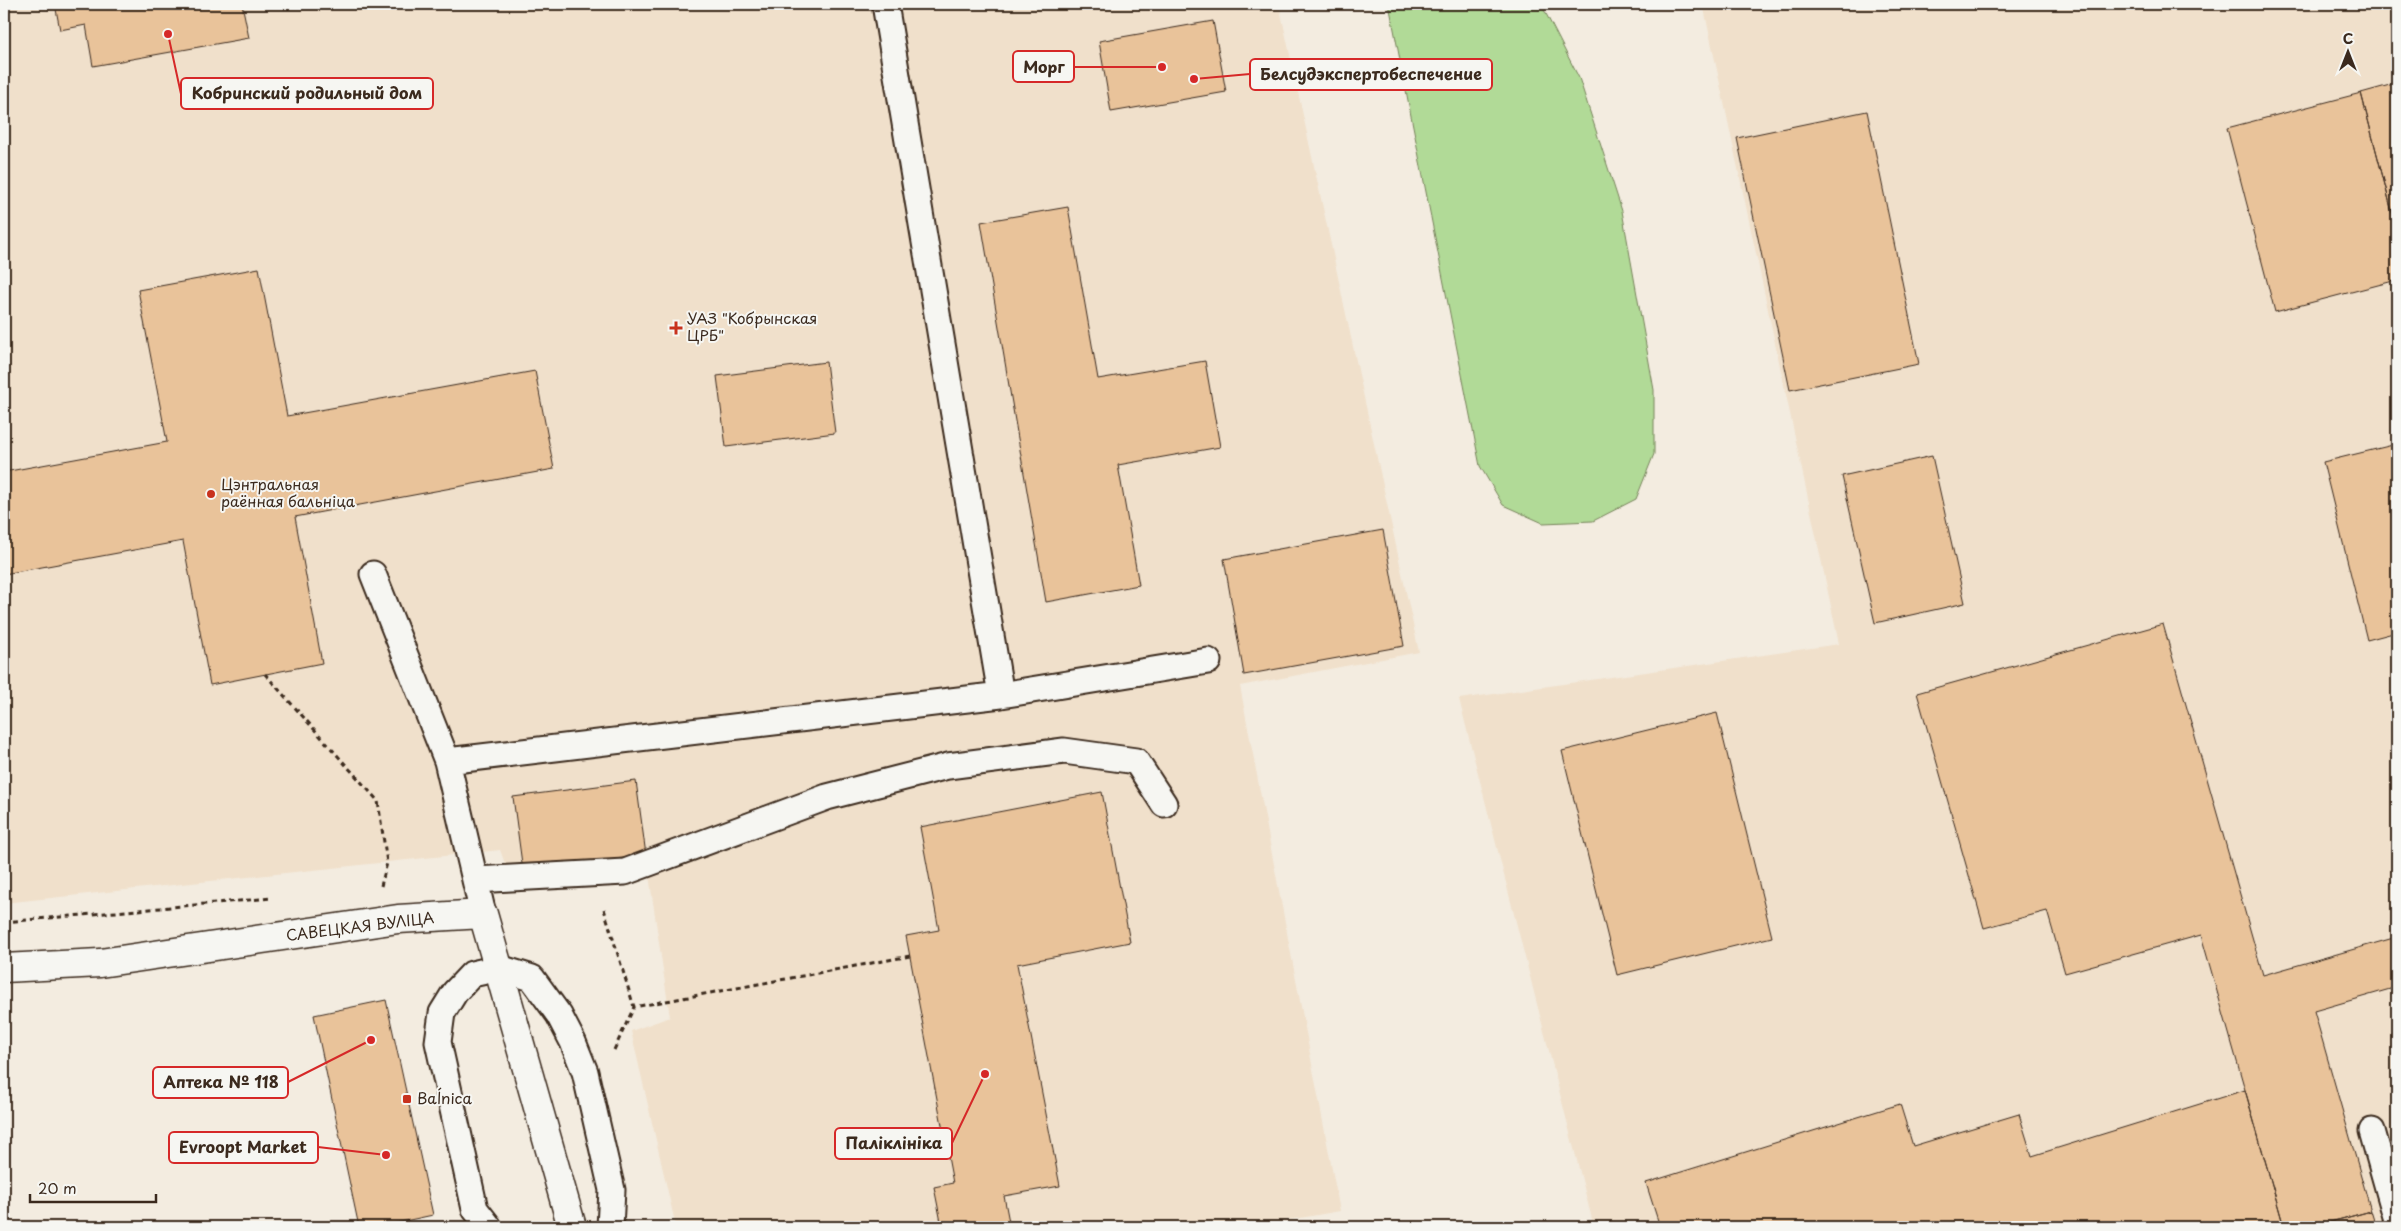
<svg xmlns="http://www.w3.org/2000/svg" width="2401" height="1231" font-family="'Playpen Sans',sans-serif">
  <rect width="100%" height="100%" fill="#f3ece0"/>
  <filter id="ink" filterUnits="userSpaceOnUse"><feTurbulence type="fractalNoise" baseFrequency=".02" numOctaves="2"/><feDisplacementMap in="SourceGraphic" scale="10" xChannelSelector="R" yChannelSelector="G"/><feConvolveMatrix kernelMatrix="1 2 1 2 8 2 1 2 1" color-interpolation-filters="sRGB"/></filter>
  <g filter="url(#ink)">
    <!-- built -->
    <path fill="#f0e0cb" d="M4 4H1279L1419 652 1240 686 1340 1211 1249 1227H676L631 1031 670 1017 646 855 523 871 507 869 500 850 4 903Z
      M1703 4H2397V1227H1594L1459 699 1839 644Z"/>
    <!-- green -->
    <path fill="#b1da97" stroke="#76825a" d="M1389 4H1541L1579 78 1622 211 1654 390V454L1636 499 1593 521 1543 523 1503 505 1480 466Z"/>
    <!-- building -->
    <path fill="#e9c39a" stroke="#3b2a1e" d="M55 4H242L249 38 93 66 86 25 60 30Z
      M1213 21 1226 92 1111 112 1099 41Z
      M2397 83V231L2361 93Z
      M2361 93 2397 231V280L2275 312 2227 128Z
      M1867 111 1919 364 1790 390 1737 138Z
      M1068 207 1098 379 1205 361 1220 447 1118 465 1139 585 1046 602 981 222Z
      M259 268 287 416 535 371 554 469 295 517 322 663 210 685 183 541 4 574V472L167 442 138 290Z
      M826 362 835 433 726 447 717 376Z
      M2397 444V632L2367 640 2323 462Z
      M1932 456 1965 603 1875 623 1842 476Z
      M1383 530 1404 646 1244 675 1224 559Z
      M2163 624 2263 975 2397 937V987L2314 1011 2371 1211 2312 1227H2284L2201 935 2065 973 2047 911 1984 928 1917 693Z
      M1717 713 1772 937 1617 975 1562 751Z
      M636 781 646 855 523 871 513 797Z
      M1102 792 1130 942 1017 964 1060 1186 1004 1196 1010 1227H942L934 1187 953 1183 906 936 939 930 920 827Z
      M386 1000 433 1215 377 1227H359L314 1015Z
      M2245 1090 2284 1227H1660L1646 1183 1900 1104 1913 1146 2019 1114 2032 1156Z
      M2371 1211 2376 1227H2312Z"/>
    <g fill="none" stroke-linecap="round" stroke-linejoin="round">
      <defs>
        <path id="service" d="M373 574 447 761 483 914
          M1001 695 1208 661
          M447 761 1001 695 885 4
          M475 880 625 872 827 797 948 766 1064 751 1136 761 1164 804
          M2372 1131 2397 1220
          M489 1227 475 1209 438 1042 442 1013 455 992 472 974 499 968 532 978 559 1015 573 1042 585 1072 612 1190 610 1227"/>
        <path id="minor" d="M4 968 100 963 398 919 483 914 572 1227"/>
      </defs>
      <!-- service casing -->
      <use href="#service" stroke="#3b2a1e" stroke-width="29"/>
      <!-- minor casing -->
      <use href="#minor" stroke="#3b2a1e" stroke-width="31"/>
      <!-- path -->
      <path stroke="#3b2a1e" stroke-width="3" stroke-dasharray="5 4" stroke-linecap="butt" d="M265 674 378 801 387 863 381 886
        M604 909 634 1007 910 956
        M4 922 272 898
        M614 1050 634 1007"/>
      <!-- service -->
      <use href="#service" stroke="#f6f6f2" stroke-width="25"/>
      <!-- minor -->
      <use href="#minor" stroke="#f6f6f2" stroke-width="28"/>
    </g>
  </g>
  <!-- markers -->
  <g fill="#c8321e" stroke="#f6f6f2" stroke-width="2">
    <path d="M673.5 320.5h5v5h5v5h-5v5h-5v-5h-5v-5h5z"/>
    <circle cx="211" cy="494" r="5"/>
    <rect x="402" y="1094" width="10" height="10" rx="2.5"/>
  </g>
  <g text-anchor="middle" stroke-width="4" stroke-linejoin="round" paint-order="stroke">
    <!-- poi labels -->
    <g font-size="15" fill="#3b2a1e" stroke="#f6f6f2" text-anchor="start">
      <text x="687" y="324">УАЗ "Кобрынская<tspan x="687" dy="17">ЦРБ"</tspan></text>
      <text x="221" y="490">Цэнтральная<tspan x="221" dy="17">раённая бальніца</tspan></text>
      <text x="417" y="1104">Baĺnica</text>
    </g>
    <!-- street labels -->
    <g font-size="15" fill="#3b2a1e" stroke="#f6f6f2">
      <text transform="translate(360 927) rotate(-7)" y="5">САВЕЦКАЯ ВУЛІЦА</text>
    </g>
  </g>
  <!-- callouts -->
  <path fill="none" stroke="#d62828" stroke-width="2" d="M1162 67L1074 67M1194 79L1250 74M168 34L181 94M371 1040L288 1082M985 1074L952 1143M386 1155L318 1147"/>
  <g fill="#d62828" stroke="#f6f6f2" stroke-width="2">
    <circle cx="1162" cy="67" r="5"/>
    <circle cx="1194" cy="79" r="5"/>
    <circle cx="168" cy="34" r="5"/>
    <circle cx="371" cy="1040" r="5"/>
    <circle cx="985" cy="1074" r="5"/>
    <circle cx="386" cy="1155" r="5"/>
  </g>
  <g fill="#f6f6f2" stroke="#d62828" stroke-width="2">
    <rect x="1013" y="51" width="61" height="31" rx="5"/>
    <rect x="1250" y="59" width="242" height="31" rx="5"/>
    <rect x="181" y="78" width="252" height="31" rx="5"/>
    <rect x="153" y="1067" width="135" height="31" rx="5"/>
    <rect x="835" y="1128" width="117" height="31" rx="5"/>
    <rect x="169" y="1132" width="149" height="31" rx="5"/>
  </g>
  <g font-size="16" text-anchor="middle" font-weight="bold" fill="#3b2a1e">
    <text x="1044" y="73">Морг</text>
    <text x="1371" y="80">Белсудэкспертобеспечение</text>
    <text x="307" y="99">Кобринский родильный дом</text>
    <text x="221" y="1088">Аптека № 118</text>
    <text x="894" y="1149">Паліклініка</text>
    <text x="243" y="1153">Evroopt Market</text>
  </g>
  <!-- margin -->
  <rect width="2401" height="1231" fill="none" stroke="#f6f6f2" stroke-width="20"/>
  <rect x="10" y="10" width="2381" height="1211" fill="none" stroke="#3b2a1e" stroke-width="2" filter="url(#ink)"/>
  <!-- north arrow -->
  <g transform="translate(2348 52)" stroke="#f6f6f2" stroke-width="4" paint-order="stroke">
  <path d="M0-4L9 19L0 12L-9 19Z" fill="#3b2a1e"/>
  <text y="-8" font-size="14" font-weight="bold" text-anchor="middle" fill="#3b2a1e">С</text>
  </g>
  <!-- scale -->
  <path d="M30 1194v8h126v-8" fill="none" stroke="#3b2a1e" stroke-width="2.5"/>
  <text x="38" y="1194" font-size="15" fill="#3b2a1e" stroke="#f6f6f2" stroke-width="4" paint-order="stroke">20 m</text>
</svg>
